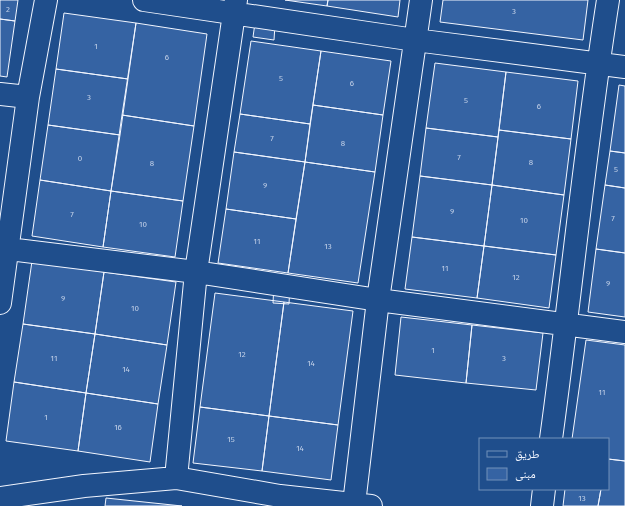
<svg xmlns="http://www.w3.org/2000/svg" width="625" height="506" font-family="'Fira Sans','Noto Naskh Arabic',sans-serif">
  <rect width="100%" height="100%" fill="#1f4e8c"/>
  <!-- building -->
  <path fill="#3563a3" stroke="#f2f6ff" d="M0 0H18L15 21 0 19Z
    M285 0H328L327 6Z
    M328 0H400L398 17 327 6Z
    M443 0H588L583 40 440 22Z
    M64 13 136 23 128 79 56 69Z
    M0 19 15 21 7 77 0 76Z
    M136 23 207 34 194 126 122 115Z
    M255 23 275 25 274 40 253 37Z
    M251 41 321 51 310 124 240 114Z
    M321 51 391 61 383 115 313 105Z
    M435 63 506 72 498 137 426 128Z
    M56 69 128 79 120 135 48 125Z
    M506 72 578 81 571 139 499 130Z
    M619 85 625 86V153L610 151Z
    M313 105 383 115 375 172 305 162Z
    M240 114 310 124 305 162 234 152Z
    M122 115 194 126 183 201 111 191Z
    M48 125 120 135 111 191 40 180Z
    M426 128 498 137 492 185 420 176Z
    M499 130 571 139 564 195 492 185Z
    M610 151 625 153V188L605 185Z
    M234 152 305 162 296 219 226 209Z
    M305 162 375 172 358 283 288 273Z
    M420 176 492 185 484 246 412 237Z
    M40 180 111 191 103 247 32 236Z
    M492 185 564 195 556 255 484 246Z
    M605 185 625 188V253L596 249Z
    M111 191 183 201 175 257 103 247Z
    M226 209 296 219 288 273 218 263Z
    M412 237 484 246 477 298 405 289Z
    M484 246 556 255 549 308 477 298Z
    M596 249 625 253V317L588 312Z
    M32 261 104 272 95 334 23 324Z
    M104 272 176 282 167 345 95 334Z
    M274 283 290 284 289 304 273 303Z
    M215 293 284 302 269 416 200 407Z
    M284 302 353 311 338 425 269 416Z
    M401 317 472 325 466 383 395 375Z
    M23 324 95 334 86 393 14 382Z
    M472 325 543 333 536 390 466 383Z
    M95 334 167 345 158 404 86 393Z
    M586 340 625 345V461L608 459V439H572Z
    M14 382 86 393 78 451 6 441Z
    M86 393 158 404 150 462 78 451Z
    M200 407 269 416 262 471 193 463Z
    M269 416 338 425 331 480 262 471Z
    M608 459 625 461V506H598L601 489H608Z
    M565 489H601L598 506H563Z
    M106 498 182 506H105Z"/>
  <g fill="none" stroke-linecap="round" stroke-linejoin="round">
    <defs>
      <path id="minor" d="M144 0 415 40 625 67
        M0 94 28 97
        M0 248 196 272 378 300 625 332
        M0 303 28 97 46 0
        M551 439C571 293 585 146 608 0
        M176 478 280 496 371 506
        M0 498 84 486 176 478 196 272 236 0
        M354 504 378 300 421 0
        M542 506 544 489"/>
    </defs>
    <!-- minor casing -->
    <use href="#minor" stroke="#f2f6ff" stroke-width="24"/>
    <!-- minor -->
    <use href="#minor" stroke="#1f4e8c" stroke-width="22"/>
  </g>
  <g text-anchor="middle" stroke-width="3" stroke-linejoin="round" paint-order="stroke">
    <!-- number labels -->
    <g font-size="8" fill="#c3d1e8">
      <text x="8" y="12">2</text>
      <text x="514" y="14">3</text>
      <text x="96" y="49">1</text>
      <text x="167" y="60">6</text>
      <text x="281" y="81">5</text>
      <text x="352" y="86">6</text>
      <text x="89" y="100">3</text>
      <text x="466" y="103">5</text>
      <text x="539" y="109">6</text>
      <text x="272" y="141">7</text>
      <text x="343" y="146">8</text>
      <text x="459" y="160">7</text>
      <text x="80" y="161">0</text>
      <text x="531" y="165">8</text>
      <text x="152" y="166">8</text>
      <text x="616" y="172">5</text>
      <text x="265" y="188">9</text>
      <text x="452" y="214">9</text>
      <text x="72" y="217">7</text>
      <text x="613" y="221">7</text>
      <text x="524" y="223">10</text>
      <text x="143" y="227">10</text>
      <text x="257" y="244">11</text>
      <text x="328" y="249">13</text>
      <text x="445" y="271">11</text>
      <text x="516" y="280">12</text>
      <text x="608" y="286">9</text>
      <text x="63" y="301">9</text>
      <text x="135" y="311">10</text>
      <text x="433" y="353">1</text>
      <text x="242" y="357">12</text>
      <text x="54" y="361">11</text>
      <text x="504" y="361">3</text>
      <text x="311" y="366">14</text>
      <text x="126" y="372">14</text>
      <text x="602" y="395">11</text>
      <text x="46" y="420">1</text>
      <text x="118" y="430">16</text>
      <text x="231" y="442">15</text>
      <text x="300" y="451">14</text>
      <text x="582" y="501">13</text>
    </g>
  </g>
  <!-- legend -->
  <rect x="479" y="438" width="130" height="52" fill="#1f4e8c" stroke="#7391ba"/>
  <rect x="487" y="451" width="20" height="6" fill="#1f4e8c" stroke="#7391ba"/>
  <text x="515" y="458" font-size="12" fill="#f2f6ff">طريق</text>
  <rect x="487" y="468" width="20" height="12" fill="#3563a3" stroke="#7391ba"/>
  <text x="515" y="478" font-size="12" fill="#f2f6ff">مبنى</text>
</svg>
